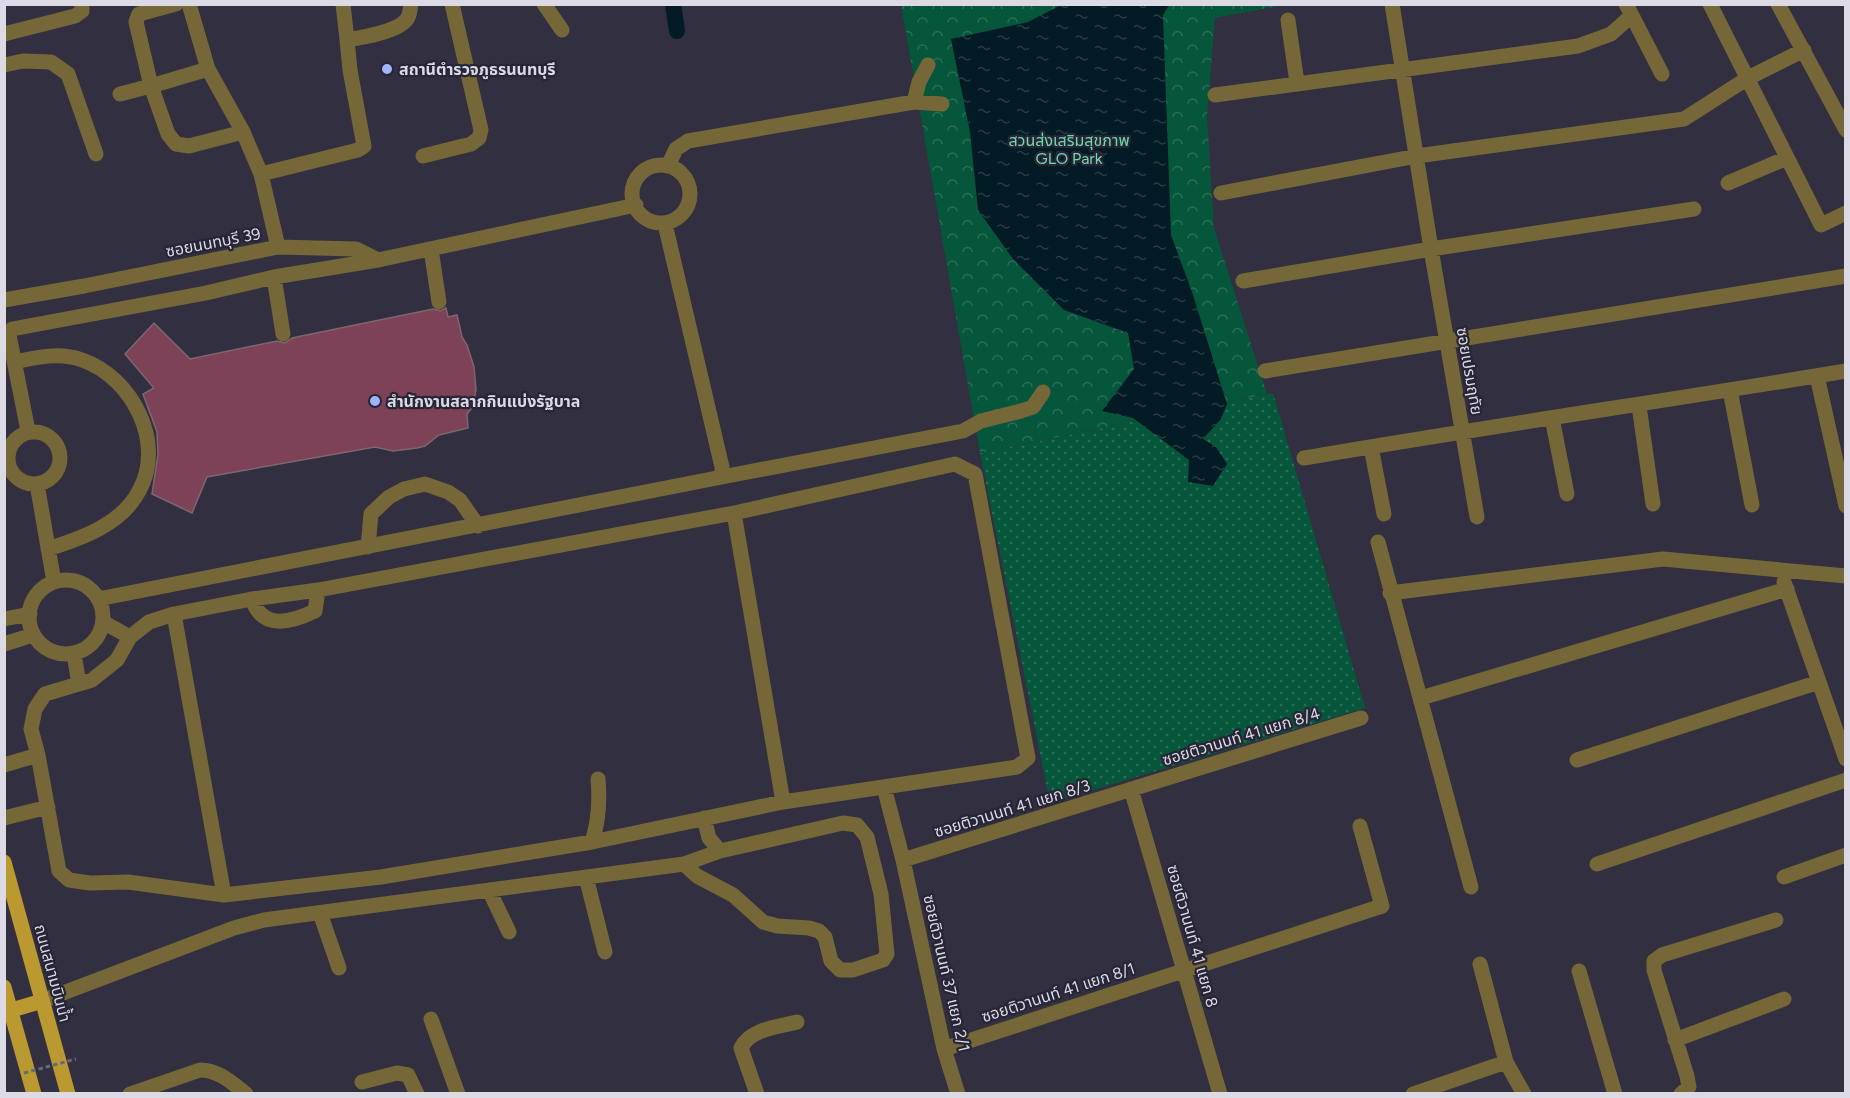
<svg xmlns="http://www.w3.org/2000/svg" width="1850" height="1098" font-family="Figtree,'Noto Sans Thai',sans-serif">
  <defs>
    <pattern id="grass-dots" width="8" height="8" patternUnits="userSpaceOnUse" patternTransform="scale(1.5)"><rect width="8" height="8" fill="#06563b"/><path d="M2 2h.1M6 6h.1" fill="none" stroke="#2a6e57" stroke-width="1.8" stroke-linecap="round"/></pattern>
    <pattern id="park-crowns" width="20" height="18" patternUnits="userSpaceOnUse" patternTransform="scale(1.5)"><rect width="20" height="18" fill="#06563b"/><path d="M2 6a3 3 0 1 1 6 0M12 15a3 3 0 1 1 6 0" fill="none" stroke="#2a6e57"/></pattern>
    <pattern id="water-ripples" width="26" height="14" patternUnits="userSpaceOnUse" patternTransform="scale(1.5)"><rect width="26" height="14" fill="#031b24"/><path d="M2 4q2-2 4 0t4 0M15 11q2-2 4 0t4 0" fill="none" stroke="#273c44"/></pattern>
  </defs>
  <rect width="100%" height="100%" fill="#312f40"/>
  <!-- grass -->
  <path fill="url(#grass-dots)" d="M1273 393 1365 708 1050 803 980 453Z"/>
  <!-- park -->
  <path fill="url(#park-crowns)" d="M901 5H1284L1215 18 1207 116 1214 228 1267 394 980 453Z"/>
  <!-- water -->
  <path fill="url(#water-ripples)" d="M1063 4 1169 5 1163 15 1171 235 1192 292 1227 404 1221 419 1203 439 1216 447 1227 464 1213 486 1188 482 1189 460 1133 418 1102 411 1134 369 1128 333 1064 310 1013 259 978 210 970 132 951 39 1028 22Z"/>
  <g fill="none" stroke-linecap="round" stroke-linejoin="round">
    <!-- canal -->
    <path stroke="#031b24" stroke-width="16" d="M673 4 677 31"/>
  </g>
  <!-- building -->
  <path fill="#7e4258" stroke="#7d676d" stroke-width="1.5" d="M446 308 448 317 457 315 462 337 467 345 474 367 476 390 472 408 467 414 468 428 439 435 425 446 417 448 393 451 375 447 207 477 192 513 152 494 158 454 157 432 143 394 154 388 125 354 154 323 190 359 277 341 285 343 292 338 433 309 441 311Z"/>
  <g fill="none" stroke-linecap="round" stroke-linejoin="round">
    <!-- minor -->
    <path stroke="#766739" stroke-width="15" d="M189 4 208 69 243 132 261 174 278 247
      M343 4 347 40
      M544 4 562 30
      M1392 4 1431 249 1477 517
      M1626 4 1662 74
      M1710 4 1821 225 1846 213
      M1778 4 1846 130
      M1288 20 1297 83
      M4 34 75 16 82 11V4
      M4 65 23 61 51 62 68 74 96 154
      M208 69 151 86 168 134 176 144 189 146 243 132
      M120 94 151 86 136 22 139 14 176 4
      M1215 95 1578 46 1611 34 1631 16
      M914 102 919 82 928 65
      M423 156 471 144 479 138 481 130 452 4
      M632 194a29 29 0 1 1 58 0a29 29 0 1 1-58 0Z
      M668 166 676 149 688 141 914 102 942 104
      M261 174 358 150 364 146 350 70 347 40C363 37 398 32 407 19 410 15 410 9 411 4
      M1728 183 1787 158
      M1221 193 1417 156 1684 119 1748 78 1804 50
      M431 249 439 302
      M274 277 283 334
      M1243 281 1431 249 1694 209
      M4 300 84 286 278 247 356 249 378 260 636 205
      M15 362C37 357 60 352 82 360 132 377 166 443 139 491 121 525 82 538 48 549
      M1265 371 1846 276
      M1817 376 1846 506
      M1730 390 1752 505
      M1639 406 1653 504
      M1552 418 1567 494
      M28 431 9 335 12 329 206 293 274 277 378 260
      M8 458a26 26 0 1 1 52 0a26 26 0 1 1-52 0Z
      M1371 447 1384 514
      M1304 458C1484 427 1665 401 1846 371
      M722 477 963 431 981 421 1021 411 1033 407 1043 392
      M37 484 54 582
      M734 513 783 802 592 842 381 877 224 895 128 882 90 883 69 880 59 871 38 755 31 729 35 709 45 694 92 680 117 660 130 637 149 622 174 614 252 599 318 590Z
      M734 513 955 464 975 474 1028 758 1017 767 783 802
      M1378 542 1471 887
      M368 547 371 514 389 497 404 489 425 484 448 492 460 500 478 526
      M29 617a37 37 0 1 1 74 0a37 37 0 1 1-74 0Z
      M1784 582 1846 759
      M1390 593 1663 559 1846 576
      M98 599 722 477V467L665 224
      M252 599C262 630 290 623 315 611L318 590
      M174 614 224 895
      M4 619 30 614
      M103 622 130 637
      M4 644 33 635
      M74 654 79 684
      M1421 698 1787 589
      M1577 760 1819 682
      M4 765 38 755
      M884 787 903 860 944 1049 958 1094
      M1131 789 1220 1094
      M4 818 48 807
      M592 842C599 820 600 801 598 779
      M903 860 1361 718
      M684 864 697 876 733 895 763 922 777 926 809 928 819 931 825 937 831 961 840 970H853L883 960 887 954 881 894 867 837 857 825 843 823 720 851 709 838 704 818
      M1597 864 1846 780
      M586 877 605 952
      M1784 877 1846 855
      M489 890 509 932
      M320 913 339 968
      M1480 964 1506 1062 1524 1094
      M1579 971 1615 1094
      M42 1001 234 928 264 920 684 864 720 851
      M431 1019 458 1094
      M1675 1040 1784 999
      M944 1049 1382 906 1360 826
      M362 1082 397 1073 408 1075 417 1094
      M130 1094 200 1070C219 1070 232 1083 246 1094
      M757 1094 741 1048C750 1029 778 1027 797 1022
      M1413 1094 1506 1062
      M1681 1094 1689 1087 1687 1076 1654 970V961L1662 955 1776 920"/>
    <!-- major -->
    <path stroke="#b99930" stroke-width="15" d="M4 862 68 1094
      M4 987 34 1094
      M12 1010 42 1001"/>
    <!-- path-bridge -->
    <path stroke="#6a6877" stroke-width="3" stroke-dasharray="4.5 3" stroke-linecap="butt" d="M24 1073 76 1059"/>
  </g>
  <!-- markers -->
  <g fill="#9eb4fd" stroke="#272536" stroke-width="2">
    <circle cx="387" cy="69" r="6"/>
    <circle cx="375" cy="401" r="6"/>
  </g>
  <g text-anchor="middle" stroke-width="4.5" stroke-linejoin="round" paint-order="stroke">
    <!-- poi labels -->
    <g font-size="16" font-weight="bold" fill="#dbdae5" stroke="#272536" text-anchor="start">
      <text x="399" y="75">สถานีตำรวจภูธรนนทบุรี</text>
      <text x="387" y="407">สำนักงานสลากกินแบ่งรัฐบาล</text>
    </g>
    <!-- park labels -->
    <g font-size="16" fill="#70d7ab" stroke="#272536">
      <text x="1069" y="146">สวนส่งเสริมสุขภาพ<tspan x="1069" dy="18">GLO Park</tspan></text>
    </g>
    <!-- street labels -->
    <g font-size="16" fill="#dbdae5" stroke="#272536">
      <text transform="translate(213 242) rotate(-11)" y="6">ซอยนนทบุรี 39</text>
      <text transform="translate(1470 371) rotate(80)" y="6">ซอยเปรมฤทัย</text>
      <text transform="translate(1241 736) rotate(-17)" y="6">ซอยติวานนท์ 41 แยก 8/4</text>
      <text transform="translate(1012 808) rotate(-17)" y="6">ซอยติวานนท์ 41 แยก 8/3</text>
      <text transform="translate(1193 936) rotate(74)" y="6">ซอยติวานนท์ 41 แยก 8</text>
      <text transform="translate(53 973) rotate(75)" y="6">ถนนสนามบินน้ำ</text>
      <text transform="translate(947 973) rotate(77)" y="6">ซอยติวานนท์ 37 แยก 2/1</text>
      <text transform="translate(1058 992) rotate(-18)" y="6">ซอยติวานนท์ 41 แยก 8/1</text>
    </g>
  </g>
  <!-- border -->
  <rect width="1850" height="1098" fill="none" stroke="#dbdae5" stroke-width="12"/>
</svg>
